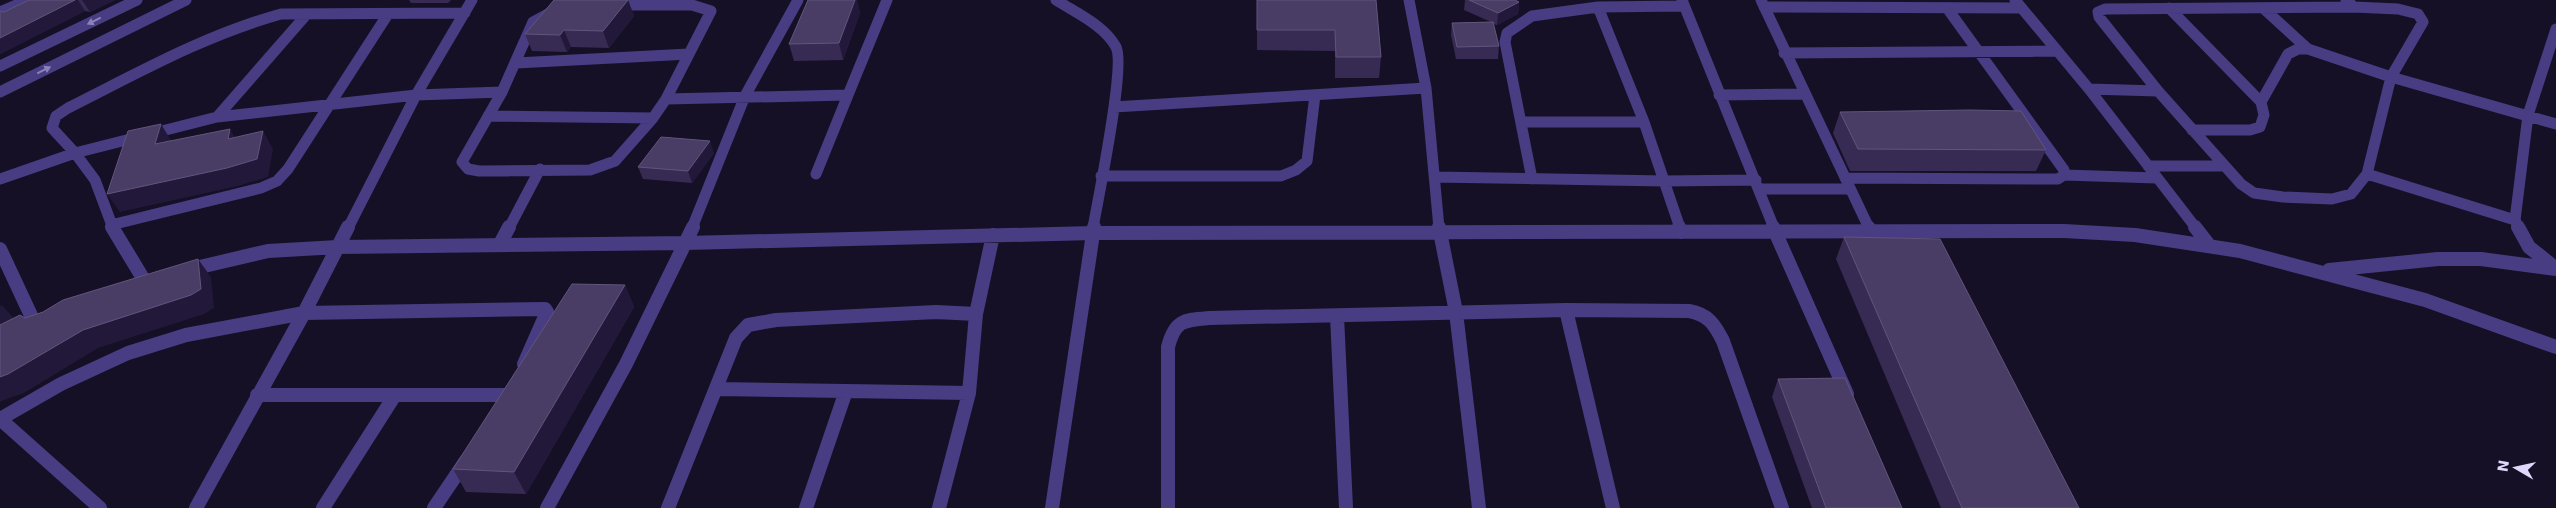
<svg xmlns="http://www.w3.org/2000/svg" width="2556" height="508" font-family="'DejaVu Sans',sans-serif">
  <rect width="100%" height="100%" fill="#161026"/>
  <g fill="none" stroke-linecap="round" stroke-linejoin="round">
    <!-- minor-far1 -->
    <path stroke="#483d83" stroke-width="11" d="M1056 0C1076 13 1104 25 1116 47 1126 66 1098 198 1093 228
      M1409 0 1426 88 1439 228
      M1682 0 1774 228
      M1761 0 1869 228
      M2015 0 2089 89 2196 228
      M2346 0 2354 7 2105 9 2098 12 2099 17 2158 91 2241 184 2254 193 2283 197 2332 199 2351 194 2367 174 2391 77 2556 124
      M597 5H692L711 11 666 99 653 118 615 161 590 170 479 171 468 169 462 162 502 92 533 22 555 10Z
      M1598 7 1684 6
      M1764 7 2022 8
      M2169 8 2261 102 2288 54 2298 49H2308L2391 77 2423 22 2418 14 2398 9 2354 7
      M2263 8 2308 49
      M0 12 28 0
      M1784 53 2057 51
      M516 63 689 54
      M0 66 137 0
      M2089 89 2158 91
      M0 92 186 0
      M848 95 887 0
      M1719 95 1804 94
      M666 99 848 95 816 174
      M1114 107 1426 88
      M488 116 653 118
      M217 117 307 14
      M1521 122H1644
      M2192 130H2250L2260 127 2264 115 2261 102
      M2148 166H2224
      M2367 174 2515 220 2528 115 2556 29
      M2064 175 2157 178
      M1101 176H1281L1296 170 1307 161 1315 95
      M1435 177 1664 181 1756 180
      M1845 178 2058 179 2064 175V170L1947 8
      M0 179 75 153 217 117 416 95 502 92
      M1532 179 1505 42 1507 33 1532 16 1598 7 1644 122 1680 228
      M1760 189H1850
      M2515 220 2519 228
      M111 225 261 188 277 181 288 169 388 14
      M113 228 95 180 75 153 52 128 56 116 68 108C138 73 205 35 281 14L465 13
      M348 228 416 95 472 0
      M509 228 540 169
      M692 228 745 96 798 0"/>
    <!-- minor -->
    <path stroke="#483d83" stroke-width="14" d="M112 227 144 280
      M1439 227 1456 312 1479 508
      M1679 227 1681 232
      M1773 227 1847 394
      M1868 227 1870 230
      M2195 227 2209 245
      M2518 227 2529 247 2554 267
      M500 244 509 227
      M0 249 35 324
      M187 270 268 251 338 247 686 243 1093 233 2064 231 2135 235 2240 251 2425 300 2556 347
      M2329 270 2438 259H2481L2556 269
      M1566 310 1613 508
      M976 314 993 235
      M1337 316 1346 508
      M718 389 846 391
      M257 395H509
      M0 419 61 384 128 353 186 335 304 313 545 309 547 312 524 364
      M0 419 100 508
      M196 508 304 313 348 227
      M323 508 395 395
      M434 508 465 462
      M547 508 626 364 693 227
      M668 508 736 338 748 325 776 320 936 312 976 314 969 393 939 508
      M806 508 846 391 969 393
      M1052 508 1094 227
      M1168 508V347C1175 320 1184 320 1209 318L1566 310 1689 311C1708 314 1715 325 1723 341L1782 508"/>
  </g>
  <!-- wall -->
  <path fill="#372a53" d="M29 0H115L90 12 85 11 0 54V11L4 12Z
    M409 0H451L448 3H411Z
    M628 0 634 16 609 48 571 47 567 52 532 51 525 34Z
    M808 0H857L860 13 843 60 794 61 789 44Z
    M1376 0 1381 57 1379 78H1335V51L1257 50V30Z
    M1465 0H1515L1519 2 1518 14 1497 25 1493 24 1499 46 1498 59H1456L1451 35 1452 23 1491 22 1464 10Z
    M1840 112 2046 150 2036 171H1850L1833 133Z
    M714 153 692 183 643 179 638 167Z
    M1844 237 2079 508H1941L1836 259Z
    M625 285 634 307 526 494 466 492 453 469Z
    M1778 379 1902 508H1812L1772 397Z"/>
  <!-- shaded-wall -->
  <path fill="#221839" d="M75 0H78L85 11 0 54V38Z
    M82 0H115L90 12Z
    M628 0 634 16 609 48 603 31Z
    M855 0H857L860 13 843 60 839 43Z
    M1519 2 1518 14 1497 25 1498 13Z
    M564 30 571 47 567 52 560 35Z
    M161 124 172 142 155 144Z
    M230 129 240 146 228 139Z
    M263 131 273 149 268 177 238 186 120 212 107 194Z
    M710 141 714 153 692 183 688 171Z
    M198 259 211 277 214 308 204 314 98 348 24 393 4 400 0 402V377Z
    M625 285 634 307 526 494 514 472Z
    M2 305 18 323 0 334V306Z"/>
  <!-- building -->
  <path fill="#493d65" stroke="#61557d" d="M29 0H75L0 38V11L4 12Z
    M554 0H628L603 31 564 30 560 35 525 34Z
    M808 0H855L839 43 789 44Z
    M1257 0H1376L1381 57H1336L1335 30H1257Z
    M1469 0H1515L1519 2 1498 13Z
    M1493 22 1499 46 1457 47 1452 23Z
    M1970 110 2021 111 2046 150 1858 149 1840 112Z
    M161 124 155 144 230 129 228 139 263 131 257 159 227 168 107 194 128 131Z
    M661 137 710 141 688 171 638 167Z
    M1844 237 1940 239 2079 508H1962Z
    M198 259 201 289 191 295 83 330 8 374 0 377V325L20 315 25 318 43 312 63 300Z
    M572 284 625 285 514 472 453 469Z
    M1845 378 1902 508H1826L1778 379Z"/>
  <!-- one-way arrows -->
  <defs><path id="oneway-solid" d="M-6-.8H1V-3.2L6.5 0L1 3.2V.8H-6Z" transform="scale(1.25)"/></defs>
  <g fill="#8c82ba">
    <use href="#oneway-solid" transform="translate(94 21) rotate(154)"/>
    <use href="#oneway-solid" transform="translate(44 70) rotate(-26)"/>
  </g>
  <!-- north arrow -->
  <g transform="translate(2516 468) rotate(279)" stroke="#161026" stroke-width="4" paint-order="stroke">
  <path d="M0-4L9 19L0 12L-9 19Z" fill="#e0d7fd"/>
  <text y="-8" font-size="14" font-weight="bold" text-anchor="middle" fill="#e0d7fd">N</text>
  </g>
</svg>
